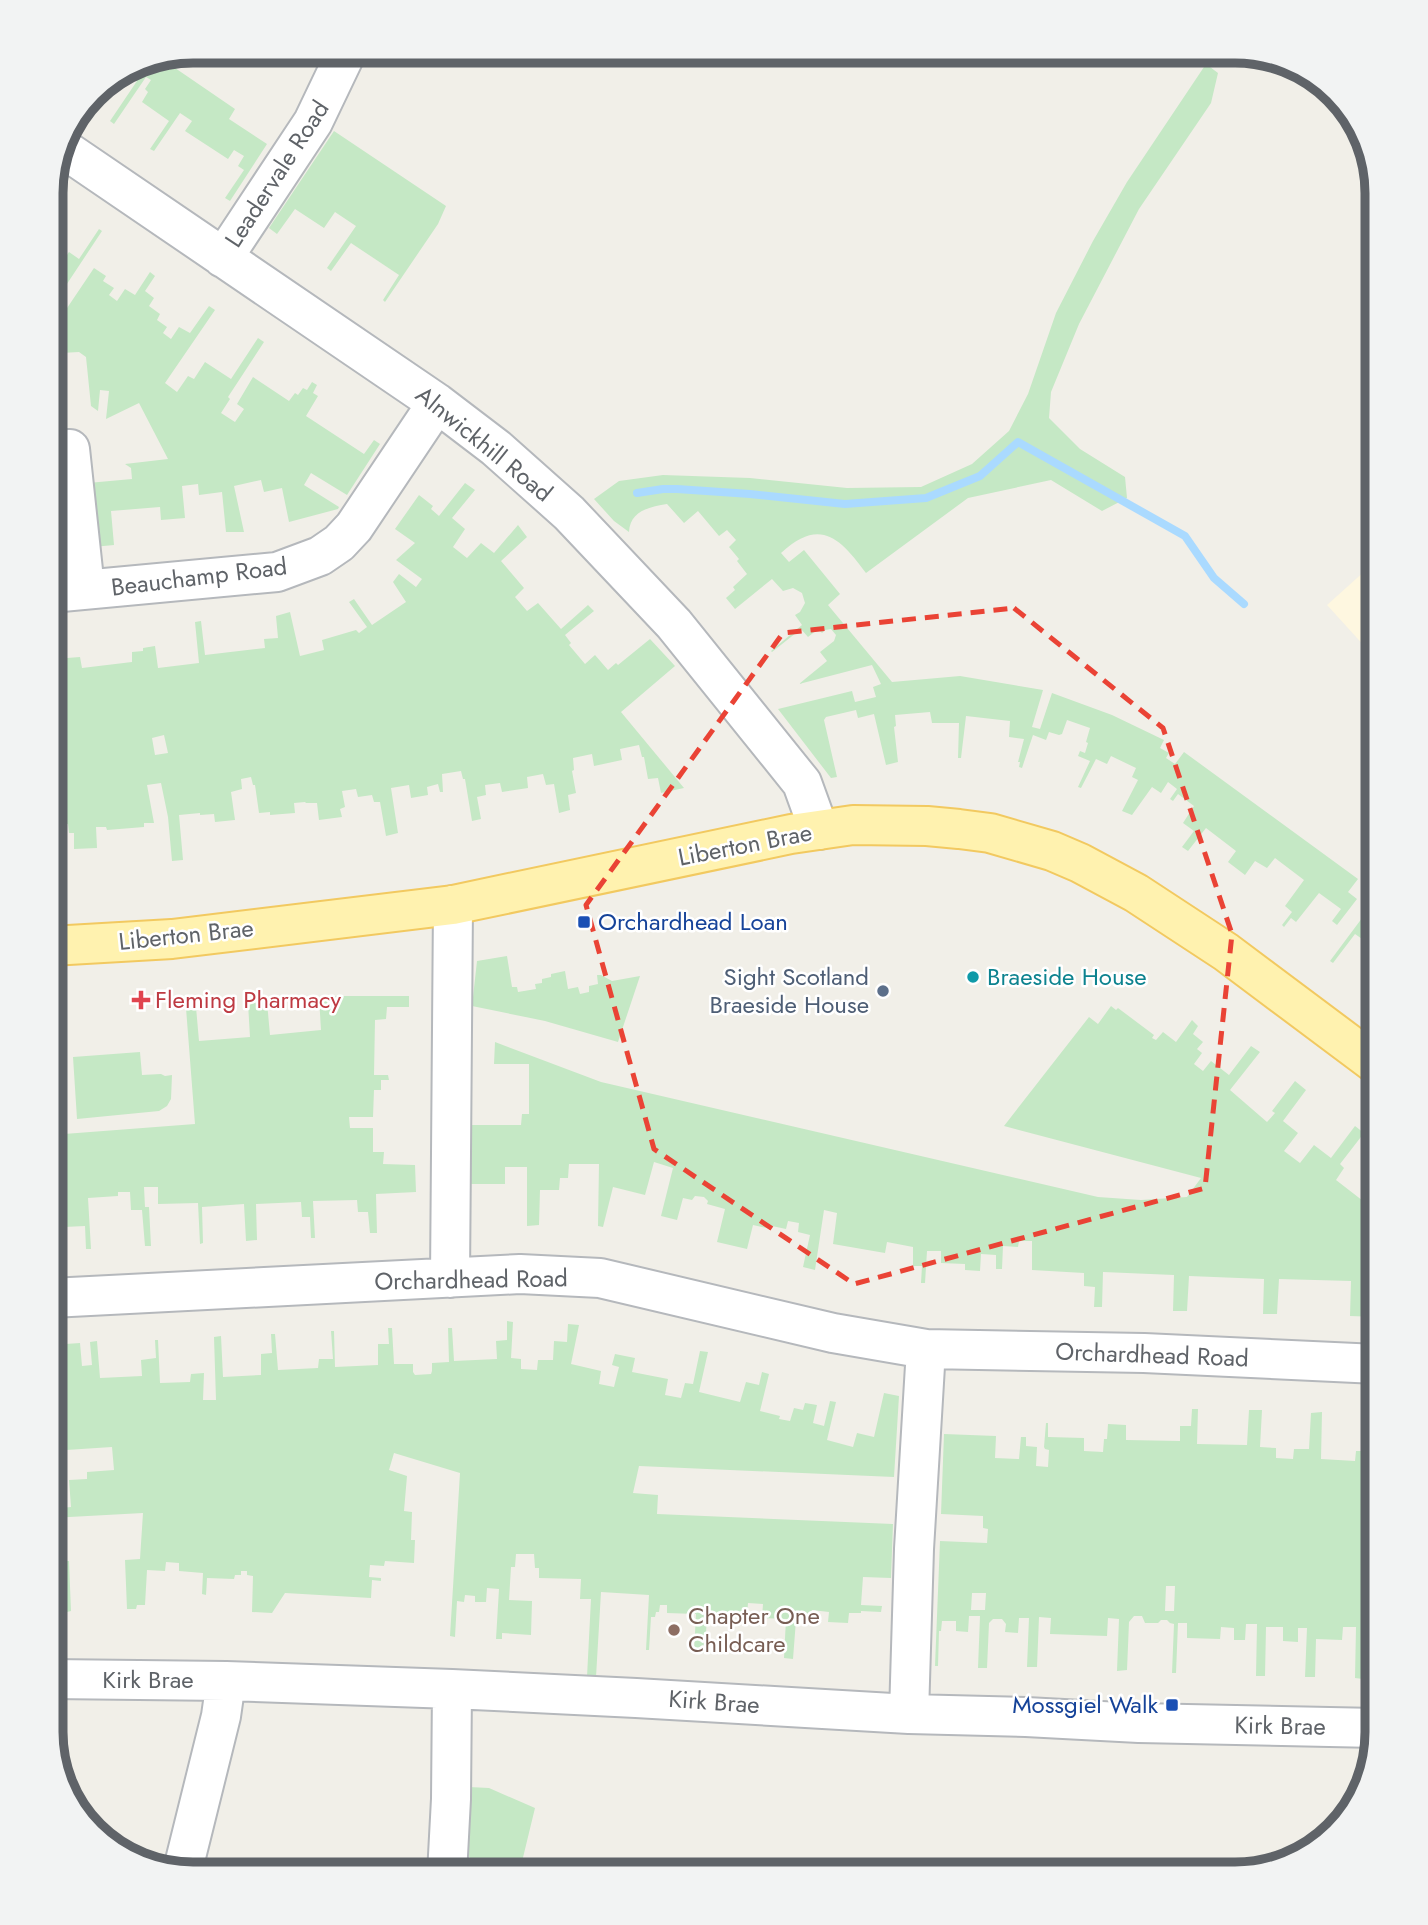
<svg xmlns="http://www.w3.org/2000/svg" width="1428" height="1925" font-family="Jost,sans-serif">
  <rect width="100%" height="100%" fill="#f1efe8"/>
  <!-- commercial -->
  <path fill="#fef7e0" d="M1377 560V660L1327 605Z"/>
  <!-- green -->
  <path fill="#c5e8c5" fill-rule="evenodd" d="M159 57 235 109 229 119 267 144 230 201 225 198 244 170 238 166 244 156 234 150 228 159 185 131 192 121 180 113 154 151 150 149 169 121 142 102 148 92 145 89 151 80 146 77 114 124 110 121 137 81 126 73 118 85 110 80 139 61Z
    M1206 64 1218 73 1211 103 1139 209 1079 324 1051 392 1049 418 1080 449 1125 477 1127 498 1102 511 1051 480 968 498 866 573C840 538 820 517 781 553L789 562 804 550 840 594 828 605 892 682 960 676 1043 690 1032 727 1040 729 1052 693 1112 715 1164 740 1160 748 1169 753 1166 758 1175 764 1184 752 1358 879 1348 892 1357 899 1337 925 1332 921 1341 909 1319 893 1296 922 1291 918 1284 927 1282 925 1292 912 1285 906 1304 880 1275 858 1267 868 1255 861 1245 875 1228 862 1236 851 1206 828 1188 851 1182 847 1194 831 1183 823 1194 806 1178 794 1173 801 1170 799 1177 789 1168 782 1161 793 1152 787 1132 815 1122 811 1138 780 1132 777 1136 768 1111 756 1107 764 1096 759 1081 788 1078 787 1090 761 1078 756 1080 751 1085 753 1088 743 1086 742 1090 728 1067 720 1062 734 1059 735 1049 732 1046 740 1033 735 1022 768 1019 767 1020 762H1018L1024 739 1009 737 1010 721 966 716 961 758H958L959 723H932L930 712 895 715 896 726 894 727 898 762 886 765 874 714 858 718 856 710 826 717 824 720 837 777 831 778 778 709 852 691 855 702 876 697 873 687 881 684 872 665 799 684 827 661 820 652 834 641 836 635 831 629 825 630 822 633 818 629 808 637 801 629 772 652 771 651 802 625 795 615 800 612 805 603 802 593 793 588 783 591 772 579 735 609 726 598 735 590 733 587 747 574 737 561 739 559 729 547 736 540 727 530 719 536 698 511 684 523 667 504C649 507 630 511 629 532L614 521 594 499 619 481 663 475 750 478 847 488 921 487 972 464 1009 431 1028 394 1056 313 1093 241 1127 182Z
    M334 131 446 206 438 224 385 302 383 300 399 275 351 243 331 271 327 268 356 226 335 212 324 228 295 209 277 234 269 228Z
    M99 229 102 231 51 308V271L55 273 69 252 79 259Z
    M94 268 106 276 103 281 114 288 109 295 117 301 125 289 135 295 150 272 155 276 145 291 154 298 149 306 160 314 157 320 167 327 163 333 171 339 179 327 190 333 209 306 215 310 165 383 177 392 188 376 194 379 205 362 231 379 258 338 264 342 228 397 230 399 221 413 235 422 244 409 237 404 253 377 289 401 295 393 298 395 303 388 307 390 312 382 317 385 313 393 318 396 306 416 364 454 374 440 380 444 347 495 311 473 304 485 339 507 338 509 289 522 282 488 264 492 261 480 234 486 244 532H226L222 492 199 495 198 484 182 486 185 518 161 520 160 507 111 511 114 545 93 547 88 483 132 479 131 468 125 464 168 459 139 403 106 419 109 391 100 390 98 411 91 406 86 357 79 352 61 353V361L51 362V315L59 320Z
    M465 483 475 490 452 518 465 529 453 547 467 558 481 543 494 553 518 525 527 537 501 561 524 588 515 597 527 611 538 603 561 629 588 605 594 611 565 635 571 643 569 645 585 664 595 655 608 670 616 663 618 665 650 639 675 666 621 712 684 788 661 793 658 778 648 779 644 757H642L639 745 620 749 622 760 594 766 592 754 573 758 574 770 572 771 576 793 568 795 570 810 559 813 554 784 546 785 543 774 527 777 528 788 502 792 500 783 485 785 486 795 477 797 481 819 472 821 465 779H463L461 771 442 774 443 792H440L438 784 427 787 428 795 411 798 409 785 391 788 398 833 386 836 380 802H374L372 795 358 797 356 789 342 791 345 807 340 809 342 817 319 820 317 803H306L305 802 294 803 295 813 270 815V812L259 813 255 785H253L251 777 241 779 242 789 231 792 235 820 215 822 214 814 200 815V813L179 815 183 860 172 861 168 817 161 783 147 785 154 823H144V827L107 830 106 827H96L97 848 74 849V833H69L68 824 58 825V833L51 834V684L67 681 63 636H65L67 658 80 657 82 668 132 662V652L143 651V648L155 646 158 668 199 663 195 622 201 621 205 655 265 648 264 639 278 638 276 616 290 612 300 656 324 650 322 640 356 630 359 633 367 627 349 602 354 599 372 625 406 602 393 582 399 574 416 587 422 579 396 560 415 543 395 529 419 495 433 506 431 509 439 516ZM164 735 168 753 155 755 152 738Z
    M61 486 69 548 51 550V487Z
    M1377 898V939L1370 934 1365 941 1355 934 1333 963 1330 961Z
    M507 956 512 987H517L518 992 536 989 535 984 542 983V979L551 977V974L565 971 568 989 578 987 580 994 589 992V986L598 984 597 975H601L612 981 640 976 618 1042 545 1021 472 1006 477 961Z
    M332 996H409V1007H387L386 1019 375 1020 374 1075H388L389 1080H381V1090H374L373 1117H349L350 1128H373V1152H384L383 1164 415 1165 416 1192 376 1194 377 1233H370L368 1212H358L357 1200 313 1201 315 1238H311L310 1217H302L301 1202 256 1204 257 1240 246 1241 244 1204 202 1207 203 1243 200 1244 198 1203 158 1204V1187H144L145 1207H149L151 1246H145L142 1210H131L130 1192H118V1196L88 1198 91 1249H86L85 1226 64 1227 65 1257H51V1135L195 1124 186 1008 196 1007 199 1041 250 1037 248 1003 267 1002 270 1035 321 1030 319 997Z
    M1111 1006 1116 1010 1118 1008 1154 1035 1152 1038 1156 1040 1163 1032 1176 1042 1192 1020 1198 1026 1193 1034 1203 1042 1197 1049 1202 1053 1194 1064 1203 1071 1211 1061 1229 1075 1251 1046 1260 1052 1230 1090 1267 1122 1275 1113 1272 1111 1295 1081 1306 1090 1283 1121 1298 1133 1284 1151 1300 1163 1314 1145 1331 1158 1355 1126 1364 1133 1340 1164 1344 1168 1336 1180 1367 1204 1377 1194V1317L1350 1316 1351 1281 1279 1279 1277 1314H1263L1264 1279 1189 1276 1187 1311H1173L1174 1275 1103 1272 1102 1307H1094L1095 1287 1084 1286V1273L1032 1270V1241H1019L1018 1247 1003 1246 1002 1269H996V1255L981 1254 980 1271 965 1270V1264L941 1263V1251H927L925 1283H921L922 1266H913V1247L887 1242 885 1253 833 1244 837 1213 824 1210 815 1270 803 1267 810 1235 798 1232 799 1223 788 1221 786 1229 772 1226 771 1229 753 1225 747 1249 717 1242 725 1209 707 1204 708 1201 704 1197 695 1196 692 1200 683 1198 677 1220 661 1216 673 1168 654 1162 645 1195 613 1187 603 1227 598 1226 599 1164H569L568 1178H560L559 1190H540L539 1225 527 1226V1167H505V1184H467L468 1125H521L522 1114H529V1064H494L495 1042 601 1082 1098 1197 1141 1200 1187 1197 1201 1178 1004 1126 1089 1017 1098 1024Z
    M140 1052 142 1075 161 1074 165 1076 172 1075 171 1099 167 1106 159 1111 77 1119 73 1057Z
    M62 1057C63 1078 68 1101 51 1117V1058Z
    M507 1321 513 1322 511 1358 521 1359V1369L537 1370 538 1360H553L554 1341 567 1342 568 1324 579 1325 571 1364 601 1371 599 1384 614 1387 619 1367 612 1365 615 1354 635 1358 632 1372 668 1379 665 1395 681 1398 685 1383 693 1384 700 1351 708 1352 699 1392 740 1402 746 1382 759 1385 762 1372 769 1374 760 1411 780 1416 779 1419 790 1421 794 1408 803 1410 805 1403 817 1405 813 1423 824 1426 830 1401 836 1402 827 1440 853 1447 857 1433 874 1437 884 1393 899 1396 894 1477 639 1466 633 1493 658 1495 657 1514 893 1524 891 1578 863 1577 861 1605 882 1606 881 1612 861 1611V1613H849L848 1623 828 1622 829 1612 812 1610 811 1621 796 1620 793 1659 784 1658 786 1619 762 1618 763 1604 748 1603 747 1616 707 1614 705 1653 694 1652 696 1614 667 1613V1605H660L659 1612H656L655 1617H651L649 1650H646L649 1595 601 1592 596 1677H587L591 1599H580L581 1579 539 1578V1568H535L534 1554H516L515 1567H511L509 1600 532 1601 531 1635 502 1633V1639H496L499 1589 487 1588 486 1602H475V1596L465 1595 464 1602 457 1601 455 1637 450 1636 460 1473 394 1453 389 1470 407 1476 404 1511 412 1512 411 1540H415L414 1563 385 1561 384 1566 370 1565 369 1577 381 1578V1581L372 1580 371 1598 285 1593 272 1613 252 1612 253 1576 247 1575V1571H241V1575H235L234 1579 207 1578 206 1595 202 1594 203 1573 179 1571V1563L166 1562 165 1571 147 1570 145 1605H137L136 1609H127L125 1560 140 1559 143 1513 51 1518V1509L71 1507 69 1480 87 1479V1472L114 1470 112 1447 51 1451V1444L55 1443 53 1416H51V1345L80 1343 82 1366 92 1365 90 1342 97 1341 100 1378 142 1376 141 1360 156 1358 155 1340H158L160 1383 190 1382 191 1374 204 1373 203 1400H216L214 1337 221 1336 223 1377 261 1375V1354L272 1353 271 1334H275L278 1370 318 1368 319 1359H333L331 1331H334L335 1367 378 1365V1344H389L388 1328H392L394 1364H413V1372L415 1375 431 1374 432 1371V1363L449 1362 448 1328H452L454 1361 497 1359 496 1341 507 1340Z
    M1192 1409H1198L1197 1444 1247 1445 1249 1410H1262L1260 1447 1276 1448V1458L1293 1459 1294 1449H1309L1311 1413 1322 1412 1321 1459 1355 1461 1356 1451H1369L1370 1416H1377V1642H1364L1363 1679 1355 1678 1356 1627H1343L1342 1640 1316 1639 1315 1677H1305L1307 1628H1298V1642L1283 1641V1627H1266L1265 1676H1256L1257 1624H1246L1245 1640H1234V1628L1221 1627 1220 1639 1187 1638V1623H1178L1176 1673H1172L1174 1624 1170 1623 1167 1620H1161L1158 1623H1145L1142 1616H1134L1129 1622 1127 1670 1117 1671 1119 1619 1108 1618 1107 1636 1050 1634 1051 1618 1039 1617 1037 1667H1027L1029 1618H1019L1018 1633 1005 1632 1006 1624 1002 1619H993L989 1623 987 1668H978L980 1616H969L968 1632 956 1631V1621H942L941 1631H939L938 1666H935L940 1541 987 1543 988 1529 983 1528V1516L941 1514 944 1434 996 1436 995 1458 1019 1459 1021 1437H1026V1446L1037 1447 1036 1466 1048 1467 1049 1450 1045 1449 1044 1447 1046 1423H1048V1437L1084 1438V1451L1103 1452 1104 1439H1107L1108 1424 1126 1425V1440L1180 1441V1426H1191ZM1166 1586H1175L1174 1611H1165ZM972 1593H986L985 1610H971Z
    M65 1541 66 1561H69L71 1611 63 1613 62 1571H51V1542Z
    M469 1787 489 1788 535 1808 519 1874H481L473 1865 466 1850Z"/>
  <g fill="none" stroke-linecap="round" stroke-linejoin="round">
    <!-- stream -->
    <path stroke="#aadaff" stroke-width="8" d="M637 493 663 489H677L750 494 845 504 926 498 980 476 1018 442 1185 536 1214 578 1244 604"/>
    <defs>
      <path id="minor" d="M61 147 437 403 496 448 569 513 674 624 802 783 819 830
        M223 258 313 122 347 51
        M70 449 85 589
        M51 593 277 572 320 556 339 543 354 527 437 403
        M450 1278 453 905
        M51 1298 520 1274 600 1278 833 1333 926 1349 1144 1353 1377 1364
        M51 1679 226 1681 452 1689 636 1698 909 1714 1026 1717 1139 1723 1377 1728
        M909 1714 914 1549 926 1349
        M182 1873 221 1716 226 1681
        M447 1874 451 1799 452 1689"/>
      <path id="major" d="M51 946 172 939 453 905 791 834 853 825 927 826 959 829 990 833 1052 851 1080 863 1136 893 1226 952 1377 1065"/>
    </defs>
    <!-- minor casing -->
    <use href="#minor" stroke="#b5b8bc" stroke-width="42"/>
    <!-- major casing -->
    <use href="#major" stroke="#f2c960" stroke-width="42"/>
    <!-- minor -->
    <use href="#minor" stroke="#fff" stroke-width="38"/>
    <!-- major -->
    <use href="#major" stroke="#fff2af" stroke-width="38"/>
  </g>
  <!-- marked area -->
  <path fill="none" stroke="#ea4335" stroke-width="5" stroke-dasharray="14 9" stroke-linejoin="round" d="M1014 608 1163 728 1232 934 1205 1188 854 1284 654 1149 586 905 783 633Z"/>
  <!-- markers -->
  <g fill="#1a4fb4" stroke="#fff" stroke-width="2.5">
    <rect x="577" y="915" width="14" height="14" rx="3.5"/>
    <rect x="1165" y="1698" width="14" height="14" rx="3.5"/>
  </g>
  <circle fill="#0f9aa8" stroke="#fff" stroke-width="2.5" cx="973" cy="977" r="7"/>
  <circle fill="#5c6f8a" stroke="#fff" stroke-width="2.5" cx="883" cy="991" r="7"/>
  <path fill="#e0444e" stroke="#fff" stroke-width="2.5" d="M137.5 989.5h7v7h7v7h-7v7h-7v-7h-7v-7h7z"/>
  <circle fill="#8d6e63" stroke="#fff" stroke-width="2.5" cx="674" cy="1630" r="7"/>
  <g text-anchor="middle" stroke-width="5" stroke-linejoin="round" paint-order="stroke">
    <!-- street labels -->
    <g font-size="24" fill="#5f6368" stroke="#fff">
      <text transform="translate(277 174) rotate(-57)" y="8">Leadervale Road</text>
      <text transform="translate(484 444) rotate(39)" y="8">Alnwickhill Road</text>
      <text transform="translate(199 577) rotate(-7)" y="8">Beauchamp Road</text>
      <text transform="translate(745 845) rotate(-11)" y="8">Liberton Brae</text>
      <text transform="translate(186 935) rotate(-6)" y="8">Liberton Brae</text>
      <text transform="translate(471 1280) rotate(-1)" y="8">Orchardhead Road</text>
      <text transform="translate(1152 1355) rotate(2)" y="8">Orchardhead Road</text>
      <text x="148" y="1688">Kirk Brae</text>
      <text transform="translate(714 1702) rotate(4)" y="8">Kirk Brae</text>
      <text transform="translate(1280 1726) rotate(1)" y="8">Kirk Brae</text>
    </g>
    <!-- transit labels -->
    <g font-size="24" fill="#164399" stroke="#fff" text-anchor="start">
      <text x="598" y="930">Orchardhead Loan</text>
      <text x="1158" y="1713" text-anchor="end">Mossgiel Walk</text>
    </g>
    <!-- service labels -->
    <g font-size="24" fill="#4e5e75" stroke="#fff" text-anchor="end">
      <text x="869" y="985">Sight Scotland<tspan x="869" dy="28">Braeside House</tspan></text>
    </g>
    <!-- culture labels -->
    <g font-size="24" fill="#0d838f" stroke="#fff" text-anchor="start">
      <text x="987" y="985">Braeside House</text>
    </g>
    <!-- health labels -->
    <g font-size="24" fill="#be3a42" stroke="#fff" text-anchor="start">
      <text x="155" y="1008">Fleming Pharmacy</text>
    </g>
    <!-- education labels -->
    <g font-size="24" fill="#785e54" stroke="#fff" text-anchor="start">
      <text x="688" y="1624">Chapter One<tspan x="688" dy="28">Childcare</tspan></text>
    </g>
  </g>
  <!-- crop -->
  <path d="M0 0H1428V1925H0ZM193 63H1235A130 130 0 0 1 1365 193V1732A130 130 0 0 1 1235 1862H193A130 130 0 0 1 63 1732V193A130 130 0 0 1 193 63Z" fill="#f2f3f3" fill-rule="evenodd"/>
  <path fill="none" stroke="#5f6368" stroke-width="9" d="M193 63H1235A130 130 0 0 1 1365 193V1732A130 130 0 0 1 1235 1862H193A130 130 0 0 1 63 1732V193A130 130 0 0 1 193 63Z"/>
</svg>
